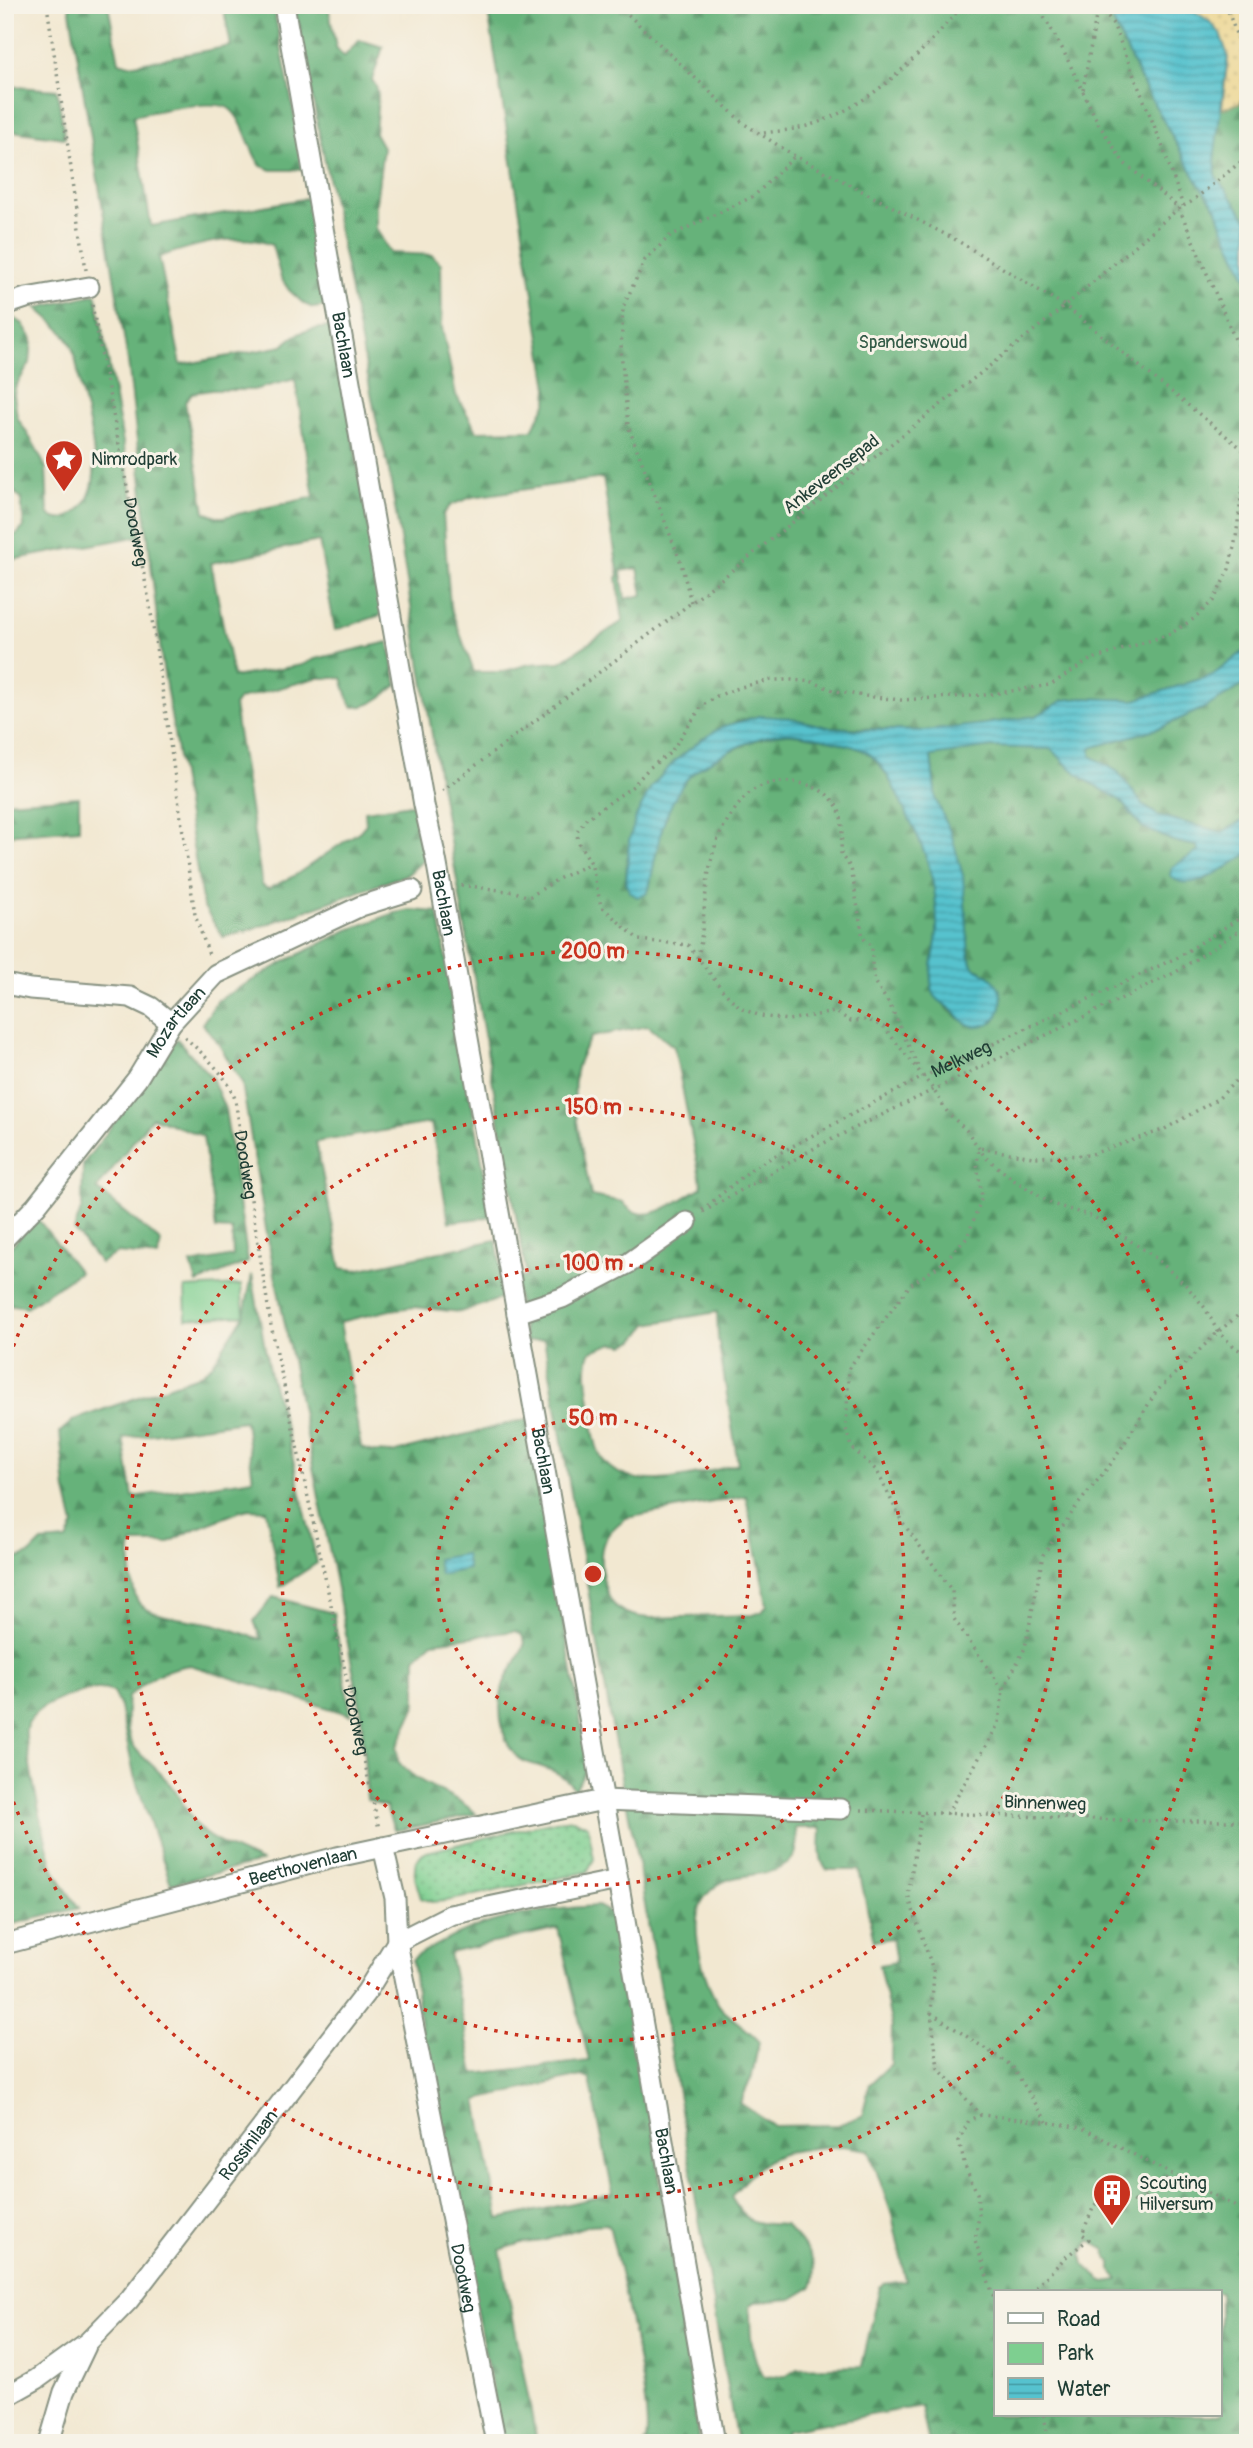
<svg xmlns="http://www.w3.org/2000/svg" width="1253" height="2448" font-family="Pangolin,sans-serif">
  <defs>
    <pattern id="green-dots" width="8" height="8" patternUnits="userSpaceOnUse" patternTransform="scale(1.75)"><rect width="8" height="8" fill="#7ecf90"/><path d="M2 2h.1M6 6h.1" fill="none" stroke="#67a976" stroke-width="1.8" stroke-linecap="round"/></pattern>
    <pattern id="forest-firs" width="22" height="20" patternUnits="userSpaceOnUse" patternTransform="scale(1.75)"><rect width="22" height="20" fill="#66b27a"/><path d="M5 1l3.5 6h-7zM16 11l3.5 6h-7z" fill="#539265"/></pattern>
    <pattern id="sand-dots" width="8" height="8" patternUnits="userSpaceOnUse" patternTransform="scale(1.75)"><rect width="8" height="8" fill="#eeda9e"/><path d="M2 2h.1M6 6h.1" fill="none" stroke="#ccbc89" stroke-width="1.8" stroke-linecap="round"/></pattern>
    <pattern id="water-rules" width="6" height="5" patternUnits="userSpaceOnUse" patternTransform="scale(1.75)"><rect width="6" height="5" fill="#56c2ce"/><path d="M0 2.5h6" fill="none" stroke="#479fa8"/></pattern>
  </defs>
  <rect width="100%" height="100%" fill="#f7f3e8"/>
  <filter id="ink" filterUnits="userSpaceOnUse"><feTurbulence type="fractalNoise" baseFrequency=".0143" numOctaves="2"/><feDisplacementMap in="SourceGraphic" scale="14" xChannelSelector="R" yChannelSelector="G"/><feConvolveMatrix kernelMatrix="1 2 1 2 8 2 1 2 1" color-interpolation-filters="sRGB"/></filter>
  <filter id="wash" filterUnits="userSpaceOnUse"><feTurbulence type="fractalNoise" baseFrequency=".00686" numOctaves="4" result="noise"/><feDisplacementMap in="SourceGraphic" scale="28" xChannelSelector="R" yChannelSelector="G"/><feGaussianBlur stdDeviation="1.57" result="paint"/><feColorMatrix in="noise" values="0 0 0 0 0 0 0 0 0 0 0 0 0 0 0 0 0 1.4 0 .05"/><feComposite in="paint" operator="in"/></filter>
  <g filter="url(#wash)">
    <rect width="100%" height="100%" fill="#f2e8d1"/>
    <!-- green -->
    <path fill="url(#green-dots)" stroke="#4e8662" stroke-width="2" d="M573 1819 588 1826 594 1859 587 1872 446 1901 431 1902 421 1898C416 1881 409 1866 423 1853L555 1821Z"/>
    <!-- forest -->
    <path fill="url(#forest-firs)" stroke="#427857" stroke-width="2" fill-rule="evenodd" d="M69 5H108L119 62 129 65 231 46 223 5H273L305 170H272L261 166C248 149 246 123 230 109 216 98 151 112 133 116L151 226 309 198 329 306 313 308 304 304 289 290 281 278 272 245C238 231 192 246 159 257L181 365 283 346C299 329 311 330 333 326L384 614 335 630 319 541 211 563 233 677 302 665 315 659 389 642 397 685C383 696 372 707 353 707L349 701 342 678H316L239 699 234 706 262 885 268 889 294 876 360 831 366 824 365 811 418 803 428 856 408 874 262 926 223 937 203 906 162 662 128 361ZM295 379 314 497 224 517H216L205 512 185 402 192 393 211 390H253Z
      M294 5H328L336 47 344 57 359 40 383 47 372 80 376 86 378 96 375 133 383 147 376 203V228L390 253 432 255 441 264 442 328 456 395 477 431 532 430 547 402 548 388 487 5H1105L1142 82 1199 184 1217 209 1222 225 1248 281V648L1213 675 1135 700 1084 698 1064 700 1036 716 985 724 925 731 827 727 790 718 759 716 737 721 701 740 674 762 651 787 627 859 626 884 630 892 646 894 649 889C656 851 660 816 683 784 700 761 753 738 781 734 796 732 850 744 864 751 873 755 881 766 886 774 905 803 925 847 933 880 937 896 938 917 937 933 936 947 931 962 932 976 935 1004 966 1035 994 1021L998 1015 981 970 973 967 969 954 952 836 936 800 931 756 991 747 1053 749 1068 766 1086 780 1120 800 1142 827 1173 841 1197 846 1206 879 1248 854V2443H929L921 2406 786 2430 787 2443H737C707 2277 683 2111 652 1945 642 1893 636 1840 623 1789L544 1339 526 1342 514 1279 527 1277 443 802 388 465 378 428ZM603 478 619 576 617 577 623 621 560 662 530 664 501 672H474L450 606 443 514 451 505 472 497ZM638 568 643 595 625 599 621 571ZM648 1026 674 1047 702 1187C680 1199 643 1231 623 1202L591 1196C585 1161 568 1100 577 1067 580 1056 585 1047 591 1037ZM717 1312 718 1339 738 1464C700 1474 626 1498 601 1457 594 1444 592 1424 591 1409 589 1392 583 1366 591 1351L614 1343 625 1345 635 1340 648 1324ZM746 1496 767 1605 762 1612 752 1615 651 1618C618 1616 607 1605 602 1573 598 1545 604 1534 626 1518ZM796 1828H821C821 1842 817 1859 827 1870H859L874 1941 892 1938 896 1962 879 1965 892 2026 891 2064 870 2084 862 2116 838 2125 774 2126 740 2103 752 2076 759 2041C748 2029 733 2020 722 2009 705 1990 690 1929 700 1906 704 1895 716 1884 727 1880 747 1872 778 1877 792 1859 799 1852 796 1837 796 1828ZM843 2146 869 2150 892 2215 906 2281 884 2284 880 2287 862 2366 797 2368 785 2376 764 2377C750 2355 750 2332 750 2306L755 2302 792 2299 812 2287C822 2260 802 2244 785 2225 755 2223 746 2225 731 2197 767 2150 787 2149 843 2146ZM1090 2241 1106 2250 1108 2259 1111 2262V2270L1119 2280 1104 2282 1084 2265 1082 2254ZM996 2292H1220V2415H996Z
      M1185 5H1248V220L1216 177 1209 21Z
      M5 86 57 90 65 138 5 130Z
      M96 294 140 536 5 561V538L17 534 24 527 21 499 5 482V317L9 315 23 324 32 339 30 363 16 386 14 394 17 417 35 446 46 468 48 513C55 521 63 521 72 515 111 492 89 425 81 390 78 375 77 356 70 343 62 328 49 319 37 308Z
      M1248 683V818L1222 832 1159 816 1143 805 1118 772 1091 756V748L1162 727 1206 707Z
      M79 797V829L5 835V802Z
      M410 910 438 912 492 1217 449 1222 431 1123 316 1142 341 1268 356 1270 496 1240 506 1297 460 1312 414 1307 390 1310 340 1322 361 1448 373 1452 392 1453 528 1419 588 1764 575 1790C563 1772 549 1769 529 1763 502 1755 496 1711 503 1686 508 1670 521 1658 525 1642L521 1634 515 1631 433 1642 416 1657V1705L397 1747 398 1761C416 1786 454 1792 476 1814L400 1830 394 1829 386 1807 367 1799 361 1710 266 1229 242 1083 215 1038 202 1024 218 1000 286 961 348 930 395 913Z
      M177 1039 212 1078 225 1109 248 1262 197 1283 191 1264 233 1256 232 1230 216 1229 203 1136 152 1117 97 1189 161 1242 158 1257 117 1253 100 1263 74 1230 82 1207 83 1164Z
      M37 1218 79 1272 27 1307 5 1304V1253Z
      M252 1275 269 1371 287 1434 317 1563 280 1587 266 1510 249 1509 241 1511 192 1530 168 1543H133C128 1554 131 1597 141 1605 154 1618 196 1620 214 1624 230 1628 245 1635 261 1639L254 1621 273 1597 333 1613 351 1715 190 1665C162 1669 149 1678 128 1697 121 1757 143 1748 173 1788 183 1802 190 1820 203 1832 216 1844 245 1854 261 1862L171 1884 134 1775 120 1707 113 1692C97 1685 82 1692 66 1697 50 1703 31 1710 26 1729 23 1742 48 1857 55 1871 61 1884 71 1896 79 1908L5 1926V1563L30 1554 42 1542 67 1540 74 1525 66 1491 60 1432 74 1420 198 1376 212 1365 244 1315ZM245 1421 253 1479 133 1497 123 1438Z
      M598 1906 613 1914 624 1935 699 2443H645C656 2418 618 2264 610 2229L606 2224 589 2225 543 2241 522 2243 500 2250 537 2443H503L423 2044 412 1960C419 1952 426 1951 435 1946 485 1917 542 1909 598 1906ZM558 1928 589 2061 474 2074 449 1953ZM581 2076 590 2079 613 2194 499 2219 477 2100Z"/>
    <!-- sand -->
    <path fill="url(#sand-dots)" stroke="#868c69" stroke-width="2" d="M1239 5 1248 16V88L1240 103 1222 109 1228 56 1185 6Z"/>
    <!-- pitch -->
    <path fill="#7ecf90" stroke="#4e8662" stroke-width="2" d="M241 1285 244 1315 186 1319 185 1288Z"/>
    <!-- water -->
    <path fill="url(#water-rules)" stroke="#3a8081" stroke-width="2" d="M1105 5H1185L1209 21 1220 33 1228 56 1215 152 1216 177 1248 220V281L1222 225 1217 209 1199 184 1142 82Z
      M1248 648 1247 683 1206 707 1162 727 1091 748V756L1118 772 1143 805 1159 816 1222 832 1248 818V854C1229 865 1189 897 1170 875L1172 867 1199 851 1197 846 1173 841 1142 827 1120 800 1086 780 1068 766 1052 749 991 747 931 756 936 800 952 836 963 876 969 954 973 967C982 971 992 976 998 986 1005 999 1002 1021 985 1025 965 1030 962 1018 950 1008 945 1004 937 1001 934 994 926 976 937 949 937 931 938 882 925 847 902 805 897 794 892 782 885 772 880 764 872 754 863 750 845 743 804 733 785 733 759 734 698 762 683 784 660 818 657 850 649 889L646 894 637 897 630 892 626 884 629 841 636 817 651 787 674 762 701 740 722 727 759 716 790 718 827 727 856 729 925 731 985 724 1036 716 1064 700 1084 698 1135 700 1213 675Z
      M465 1554 468 1569 440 1575 437 1559Z"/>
  </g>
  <g filter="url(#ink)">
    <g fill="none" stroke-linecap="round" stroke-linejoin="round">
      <defs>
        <g id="minor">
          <path id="s4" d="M284 5 424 805 436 859 618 1880 450 1915 397 1942"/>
          <path d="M5 305 26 298 89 287"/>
          <path d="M5 984 30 989 130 997 151 1007 171 1023"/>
          <path id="s5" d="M5 1238 36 1206 137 1079 171 1023 216 974 361 906 412 890"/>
          <path d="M517 1313 562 1298 629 1263 687 1222"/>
          <path id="s6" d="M383 1847 395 1898 397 1942 496 2443"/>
          <path id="s7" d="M618 1880 715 2443"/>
          <path id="s8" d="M5 1944 337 1857 603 1800 841 1809"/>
          <path id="s9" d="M5 2397 37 2379 88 2342 129 2300 367 1991 397 1942"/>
          <path d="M49 2443 64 2392 86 2346"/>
        </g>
      </defs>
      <!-- minor casing -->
      <use href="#minor" stroke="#889282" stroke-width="23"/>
      <!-- path -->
      <g stroke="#889282" stroke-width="3.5" stroke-dasharray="2 5" stroke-linecap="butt">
        <path d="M47 5 86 270"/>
        <path d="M618 5 743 123 795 156 958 241 1065 306 1246 452"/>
        <path d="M1037 5 1062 48 1098 123 1124 163 1179 208 1237 344 1248 398"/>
        <path d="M1100 5 1113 24 1162 145 1183 206"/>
        <path d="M1226 5 1240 45 1248 88"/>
        <path d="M1083 90 1098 5"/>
        <path d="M764 133C778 131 794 130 807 126 872 107 920 55 963 5"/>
        <path id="s1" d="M92 305 150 606 195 915 209 955"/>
        <path d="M1248 444 1236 538 1229 569 1214 600 1192 620 1170 634 1090 660 1050 685 985 695 901 700 864 696 835 691 813 682 792 680H771L741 687 717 696 702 706 670 753 649 768 633 786 586 819 577 832 578 842 591 863 601 906 639 940 688 945 724 992 742 1009 761 1016 788 1020 835 1012 851 1021 868 1020 884 1027 933 1089 948 1113 967 1131 985 1157 1014 1180 1052 1204 1094 1217 1152 1255 1185 1284 1205 1308 1218 1332 1236 1348 1248 1355"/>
        <path d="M691 602 681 563 628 426 621 351 623 307 645 260 670 236 754 196 795 156"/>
        <path d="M442 791 691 603 1065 306 1179 208 1191 202 1248 156"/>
        <path d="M461 885 515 892 529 897 558 879 591 863"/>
        <path d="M698 958C706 918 703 874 719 836 724 824 743 795 755 789 781 774 834 782 841 817 843 829 841 843 841 855L851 868 863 938 872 946V965L875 983 890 1005 920 1071"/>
        <path id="s2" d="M185 1037C204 1056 226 1073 235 1099L271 1325 379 1829"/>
        <path id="s3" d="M702 1210 754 1167 841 1120 923 1077 1178 957 1248 913"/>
        <path d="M703 1212 820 1145 1176 972 1248 925"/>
        <path d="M1003 1690 954 1619 952 1591 901 1520 877 1471 851 1447 846 1429 849 1368 910 1285 939 1266 967 1238 982 1197 977 1164 979 1148 1033 1157 1089 1155 1163 1130 1219 1098 1248 1068"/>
        <path d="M861 1810 1145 1821H1248"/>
        <path d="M921 1814 908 1895 934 1973 931 2013 938 2068 981 2115 1047 2122 1082 2128 1248 2213"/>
        <path d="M947 1814 999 1723 1003 1690 1025 1648 1043 1555 1076 1507 1114 1460 1156 1392 1218 1332 1248 1307"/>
        <path d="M931 2013 1012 2066 1047 2122"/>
        <path d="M981 2115 969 2120 959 2141 965 2166 977 2193 979 2216 975 2240 996 2304"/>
        <path d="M1031 2292 1067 2256 1089 2239 1082 2234 1094 2206 1109 2188 1116 2190 1136 2203 1160 2186 1171 2175"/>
        <path d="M1044 2415 1048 2438 1060 2443"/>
      </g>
      <!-- minor -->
      <use href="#minor" stroke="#fff" stroke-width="19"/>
    </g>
  </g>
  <!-- distance rings -->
  <g fill="none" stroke="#c8321e" stroke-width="3.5" stroke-dasharray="3.5 7">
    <circle cx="593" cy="1574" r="156"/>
    <circle cx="593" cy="1574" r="311"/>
    <circle cx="593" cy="1574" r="467"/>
    <path d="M6 1366A623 623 0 1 1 6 1782"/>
  </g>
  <!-- icons -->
  <defs>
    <symbol id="sight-pin" viewBox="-11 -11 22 30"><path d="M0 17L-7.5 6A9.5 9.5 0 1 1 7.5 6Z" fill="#c8321e" stroke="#f7f3e8"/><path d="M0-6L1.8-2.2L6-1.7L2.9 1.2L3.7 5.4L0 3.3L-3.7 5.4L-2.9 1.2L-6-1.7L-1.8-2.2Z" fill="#fff"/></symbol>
    <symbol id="building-pin" viewBox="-11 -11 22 30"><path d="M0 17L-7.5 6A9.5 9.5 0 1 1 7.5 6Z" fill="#c8321e" stroke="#f7f3e8"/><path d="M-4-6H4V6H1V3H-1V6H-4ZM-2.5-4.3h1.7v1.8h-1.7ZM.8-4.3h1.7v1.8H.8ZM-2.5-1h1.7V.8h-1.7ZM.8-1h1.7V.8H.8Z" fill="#fff"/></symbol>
  </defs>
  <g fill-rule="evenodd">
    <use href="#sight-pin" x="42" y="437" width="44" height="60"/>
    <use href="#building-pin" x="1090" y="2171" width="44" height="60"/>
  </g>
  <g text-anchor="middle" stroke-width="6" stroke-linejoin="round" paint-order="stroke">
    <!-- park labels -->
    <g font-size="18" fill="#325a46" stroke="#f7f3e8">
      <text x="913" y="348">Spanderswoud</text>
    </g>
    <!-- street labels -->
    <g font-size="18" fill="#1f3d34" stroke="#f7f3e8">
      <text dy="6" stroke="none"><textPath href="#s4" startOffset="345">Bachlaan</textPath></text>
      <text transform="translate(831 474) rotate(-38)" y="6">Ankeveensepad</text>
      <text dy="6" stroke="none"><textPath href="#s1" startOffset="231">Doodweg</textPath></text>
      <text dy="6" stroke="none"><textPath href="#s4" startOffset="912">Bachlaan</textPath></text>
      <text dy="6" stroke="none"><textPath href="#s5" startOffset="276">Mozartlaan</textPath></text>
      <text dy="6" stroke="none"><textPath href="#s3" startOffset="301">Melkweg</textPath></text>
      <text dy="6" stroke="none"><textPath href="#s2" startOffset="147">Doodweg</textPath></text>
      <text dy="6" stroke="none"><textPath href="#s4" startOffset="1479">Bachlaan</textPath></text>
      <text dy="6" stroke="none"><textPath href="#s2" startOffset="714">Doodweg</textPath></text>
      <text transform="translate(1045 1803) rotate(2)" y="6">Binnenweg</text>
      <text dy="6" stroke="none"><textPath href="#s8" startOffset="308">Beethovenlaan</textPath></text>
      <text dy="6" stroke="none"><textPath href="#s9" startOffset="354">Rossinilaan</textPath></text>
      <text dy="6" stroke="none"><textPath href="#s7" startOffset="285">Bachlaan</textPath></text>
      <text dy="6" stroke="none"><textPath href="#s6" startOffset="439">Doodweg</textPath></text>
    </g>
    <!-- poi labels -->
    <g font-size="18" fill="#1f3d34" stroke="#f7f3e8" text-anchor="start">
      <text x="91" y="465">Nimrodpark</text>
      <text x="1139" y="2189">Scouting<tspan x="1139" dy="21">Hilversum</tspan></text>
    </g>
  </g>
  <circle cx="593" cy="1574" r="10" fill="#c8321e" stroke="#f7f3e8" stroke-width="3.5"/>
  <g font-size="21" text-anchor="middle" font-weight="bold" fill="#c8321e" stroke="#f7f3e8" stroke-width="6" stroke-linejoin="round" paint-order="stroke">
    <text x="593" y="958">200 m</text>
    <text x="593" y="1114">150 m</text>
    <text x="593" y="1270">100 m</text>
    <text x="593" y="1425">50 m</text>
  </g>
  <!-- margin -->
  <rect width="1253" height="2448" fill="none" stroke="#f7f3e8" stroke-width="28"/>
  <!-- legend -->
  <rect x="994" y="2290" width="228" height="126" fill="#f7f3e8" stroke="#a1aaa0" stroke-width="2"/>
  <rect x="1008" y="2313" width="35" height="10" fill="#ffffff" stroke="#a1aaa0" stroke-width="2"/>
  <text x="1057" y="2326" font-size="21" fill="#1f3d34">Road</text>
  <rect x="1008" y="2343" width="35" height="21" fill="#7ecf90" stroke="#a1aaa0" stroke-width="2"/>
  <text x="1057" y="2360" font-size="21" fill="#1f3d34">Park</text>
  <rect x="1008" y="2378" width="35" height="21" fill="url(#water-rules)" stroke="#a1aaa0" stroke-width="2"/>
  <text x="1057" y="2396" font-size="21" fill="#1f3d34">Water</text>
</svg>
